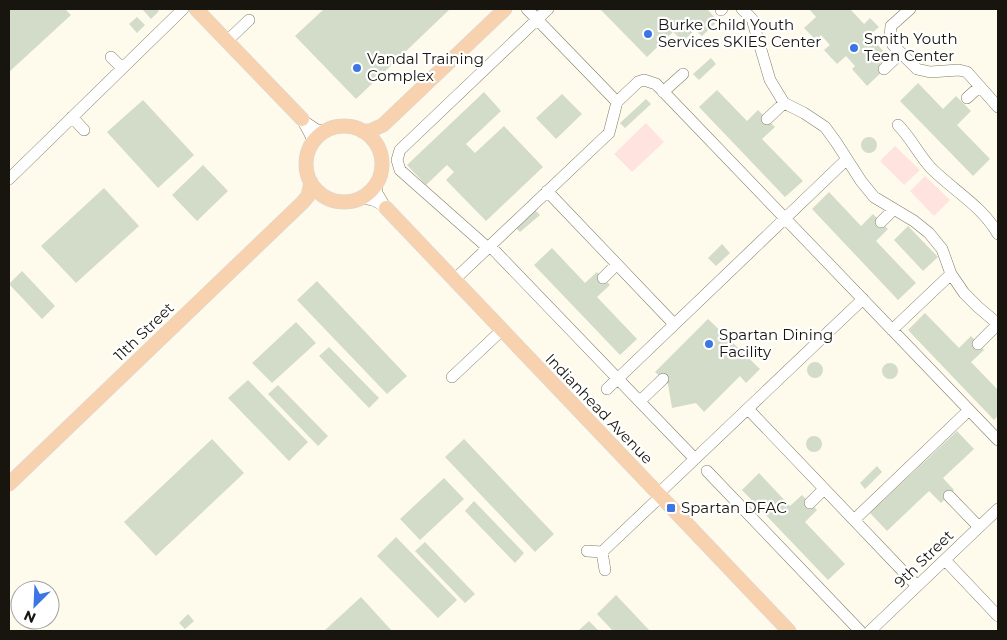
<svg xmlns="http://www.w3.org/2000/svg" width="1007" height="640" font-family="Montserrat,sans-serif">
  <rect width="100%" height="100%" fill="#fefbed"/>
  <!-- green -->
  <path fill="#ffe3de" d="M646 123 664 142 632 172 614 154Z
    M895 146 920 170 904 185 880 161Z
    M925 176 950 200 934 216 910 191Z"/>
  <!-- building -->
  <path fill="#d2dcc8" d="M9 9H65L71 15 9 72Z
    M144 9H156L159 11 151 19 143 10Z
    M324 9H450L356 99 295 36Z
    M600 9H707L718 21 702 36 695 30 683 41 673 32 647 57Z
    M809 9H850L864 24 870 18 879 27 873 32 880 39 876 43 888 56 880 64 885 69 867 86 852 69 855 66 846 56 837 64 824 50 830 45 821 35 816 40 804 28 816 17Z
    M137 17 145 25 137 33 129 24Z
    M711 58 716 64 699 80 693 74Z
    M918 83 943 109 956 96 971 111 957 125 990 159 973 176 900 101Z
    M717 90 747 121 758 110 775 127 762 139 803 181 785 197 699 107Z
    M484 92 501 111 466 144 475 153 504 126 543 167 486 221 446 180 454 172 447 165 426 185 407 165Z
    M562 94 582 114 556 139 536 118Z
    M646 99 651 104 625 128 620 123Z
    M143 100 194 155 158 188 107 132Z
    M861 145a8 8 0 1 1 16 0a8 8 0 1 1-16 0Z
    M203 165 228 191 197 221 172 195Z
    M104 188 139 226 76 283 41 246Z
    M829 192 861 226 873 214 888 229 876 241 916 283 898 300 812 209Z
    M534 209 540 215 520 232 515 227Z
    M908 226 938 257 923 271 894 240Z
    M722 244 730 253 716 266 708 258Z
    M552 248 585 283 597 272 610 285 597 297 637 339 620 355 534 265Z
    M22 271 55 306 42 319 9 284Z
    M317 281 407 376 387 394 297 300Z
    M925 313 959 348 971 336 984 350 971 362 998 390V416L994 420 908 330Z
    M708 319 760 369 746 383 740 376 704 412 696 403 672 408 668 384 655 372Z
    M296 322 316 343 272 383 252 363Z
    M329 347 379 398 369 408 319 356Z
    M807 370a8 8 0 1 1 16 0a8 8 0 1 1-16 0Z
    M882 371a8 8 0 1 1 16 0a8 8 0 1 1-16 0Z
    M248 380 308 442 289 461 228 398Z
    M278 385 328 436 318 446 268 394Z
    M957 431 974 449 943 478 954 490 941 503 929 491 887 531 870 513Z
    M806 444a8 8 0 1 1 16 0a8 8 0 1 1-16 0Z
    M212 439 244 473 156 556 124 522Z
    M464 439 554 534 535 552 445 457Z
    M877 466 882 472 865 489 860 483Z
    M759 473 790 506 802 495 817 510 805 522 845 564 828 580 742 490Z
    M444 478 464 499 420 540 400 519Z
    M474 501 524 553 515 563 465 511Z
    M396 537 457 600 438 618 377 556Z
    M425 542 475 594 465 603 415 551Z
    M616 595 650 631H613L597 614Z
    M361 597 392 631H324Z
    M188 614 194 621 185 629 179 623Z
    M589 621 599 631 579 630Z"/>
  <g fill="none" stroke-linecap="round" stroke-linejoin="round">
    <defs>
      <path id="minor" d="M527 9 617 102 638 82 644 80 656 84 998 440
        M742 9 752 19 770 80 784 103 804 113 825 127 836 142 861 181 874 197 914 221 929 233 942 249 951 274 964 293 978 307 998 324
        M910 9 891 26 890 36 893 45 917 69 930 72 959 70 967 72 998 107
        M721 10 722 9
        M227 41 249 20
        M111 57 122 68
        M884 69 901 53
        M663 92 683 74
        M967 98 979 87
        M72 117 84 130
        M302 119 311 136V146
        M767 119 784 103
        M305 122 317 130 326 131
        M898 125C911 138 919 155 931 168 954 191 982 206 998 234
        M9 179 183 9
        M376 184 377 193 384 205
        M547 191 674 324
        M360 198C372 199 378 201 386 208
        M881 222 894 209
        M490 246 695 459
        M488 248 400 170 397 160 400 150 548 9
        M603 278 617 264
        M454 280 609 133 617 102
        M892 330 951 274
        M978 344 998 324
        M452 377 502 330
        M607 389 847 159
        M640 401 663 379
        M748 409 917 586
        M707 471 860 631
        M658 494 863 299
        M949 496 979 527
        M810 503 824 489
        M854 520 969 410
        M587 551 602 552 660 497
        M602 552 605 570
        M945 560 998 616
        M870 631 998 509"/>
      <path id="major" d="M196 9 302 119
        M306 164a38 38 0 1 1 76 0a38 38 0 1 1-76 0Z
        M362 131H370L383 125 505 9
        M386 208 789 631
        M9 484 302 203 308 196 311 182"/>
    </defs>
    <!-- minor casing -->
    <use href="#minor" stroke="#817c68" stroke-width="12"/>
    <!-- major casing -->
    <use href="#major" stroke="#dadad8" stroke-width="15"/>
    <!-- minor -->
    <use href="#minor" stroke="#fff" stroke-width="11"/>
    <!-- major -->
    <use href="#major" stroke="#f8d1af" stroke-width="14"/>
  </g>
  <!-- markers -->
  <g fill="#3c75e4" stroke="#fff" stroke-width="2">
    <circle cx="648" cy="34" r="5"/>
    <circle cx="854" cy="48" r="5"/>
    <circle cx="357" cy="68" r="5"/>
    <circle cx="709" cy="344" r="5"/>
    <rect x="666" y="503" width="10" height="10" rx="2.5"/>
  </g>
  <g text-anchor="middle" stroke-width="4.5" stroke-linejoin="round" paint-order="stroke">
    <!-- poi labels -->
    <g font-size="15" fill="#17150e" stroke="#fff" text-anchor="start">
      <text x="658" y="30">Burke Child Youth<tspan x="658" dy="17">Services SKIES Center</tspan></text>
      <text x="864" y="44">Smith Youth<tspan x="864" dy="17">Teen Center</tspan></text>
      <text x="367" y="64">Vandal Training<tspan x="367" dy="17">Complex</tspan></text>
      <text x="719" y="340">Spartan Dining<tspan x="719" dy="17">Facility</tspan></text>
      <text x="681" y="513">Spartan DFAC</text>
    </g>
    <!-- street labels -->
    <g font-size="15" fill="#17150e" stroke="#fff">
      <text transform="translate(144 332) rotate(-44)" y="5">11th Street</text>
      <text transform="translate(599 409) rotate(46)" y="5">Indianhead Avenue</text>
      <text transform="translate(924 559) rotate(-44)" y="5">9th Street</text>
    </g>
  </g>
  <!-- border -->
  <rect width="1007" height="640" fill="none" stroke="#17150e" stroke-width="20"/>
  <!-- north arrow -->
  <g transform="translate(35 605) rotate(204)"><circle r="24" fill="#ffffff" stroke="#a2a19f"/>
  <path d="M0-4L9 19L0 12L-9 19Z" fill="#3c75e4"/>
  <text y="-8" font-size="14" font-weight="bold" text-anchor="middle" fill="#17150e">N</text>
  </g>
</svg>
